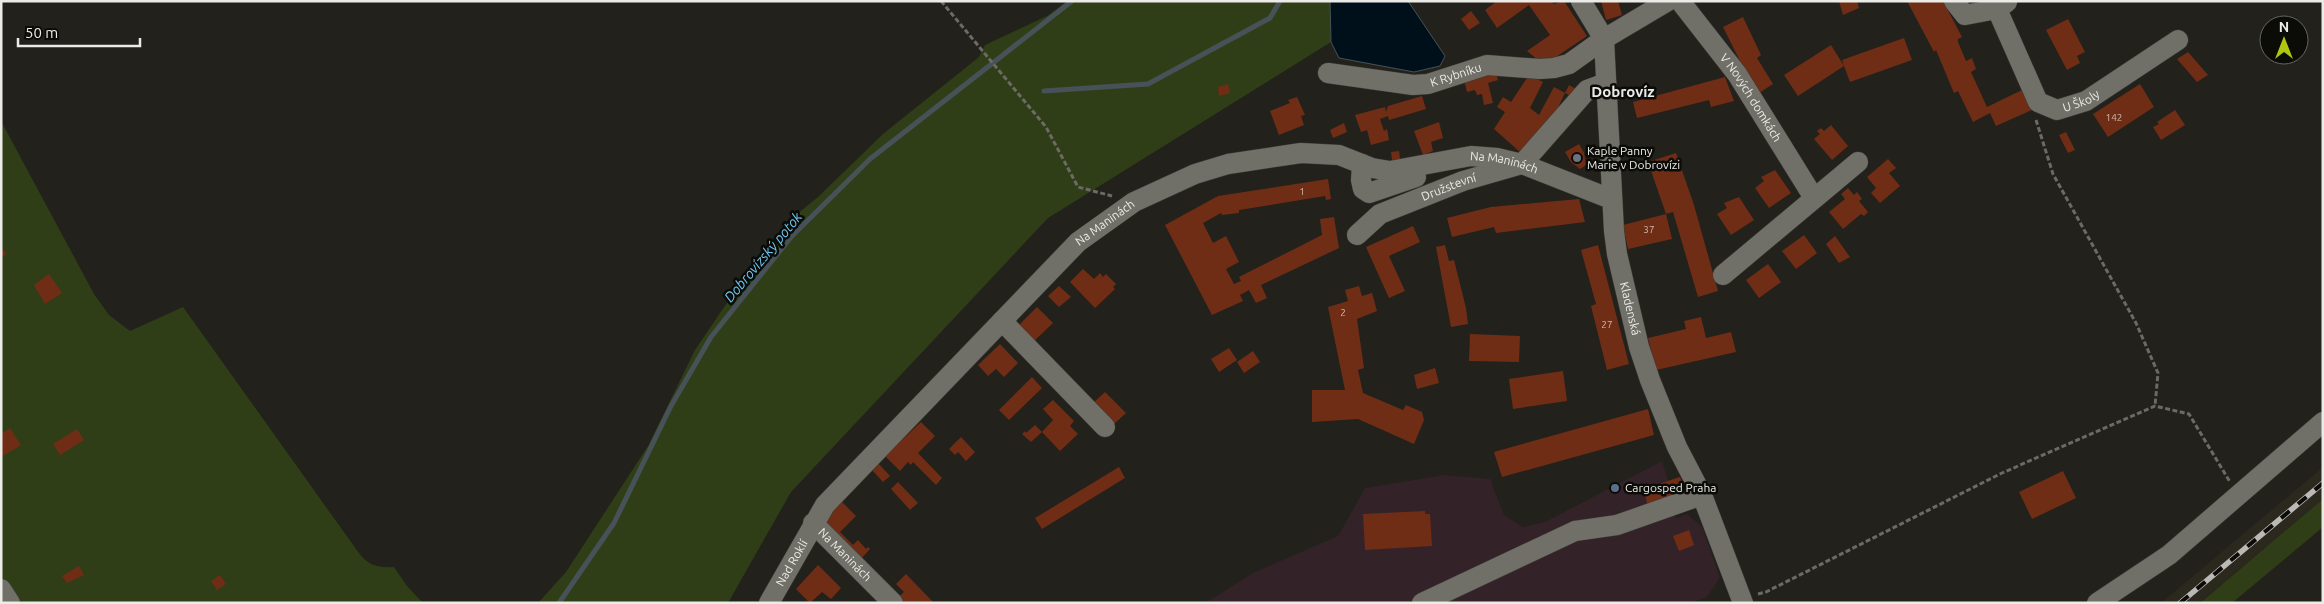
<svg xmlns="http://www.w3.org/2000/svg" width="2324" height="604" font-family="Ubuntu,sans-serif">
  <rect width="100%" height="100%" fill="#22211b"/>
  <!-- built -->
  <path fill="#2b291e" d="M2323 467V499L2210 594 2199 603H2161Z"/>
  <!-- industrial -->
  <path fill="#342229" d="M1662 461 1668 481 1680 477 1686 492 1671 498 1676 518 1687 514 1702 527 1720 578 1707 597 1690 603H1205L1253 573 1338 536 1365 488 1445 475 1490 479 1504 515 1523 527 1545 522Z"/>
  <!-- green -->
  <path fill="#303e17" d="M1067 1H1330L1331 42 1048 218 791 492 728 603H538L566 572 648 446 695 350 722 310 792 218 818 197 883 134 979 57 985 45 1047 16Z
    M1 121 94 294 109 315 130 331 183 307 346 535C362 556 365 569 394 567L407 586 423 603H1Z
    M2323 499V527L2232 603H2200Z"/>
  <!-- water -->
  <path fill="#00101b" stroke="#465258" d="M1330 1H1408L1445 56 1440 66 1414 72 1339 58 1331 42Z"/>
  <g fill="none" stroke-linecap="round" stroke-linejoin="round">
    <!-- stream -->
    <path stroke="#465258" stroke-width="5" d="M1044 91 1148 84 1270 18 1280 1
      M559 603 614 523 671 406 711 337 791 237 870 159 1072 1"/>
  </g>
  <!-- building -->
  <path fill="#702d15" d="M1497 1H1551L1554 4 1564 1 1587 36 1544 65 1527 51 1550 35 1529 5 1497 28 1485 10Z
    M1601 1H1618L1622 15 1606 20Z
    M1839 1H1857L1859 8 1843 15Z
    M1907 1H1943L1962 37 1958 39V42L1966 61 1972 58 1976 69 1971 72 1987 107 2024 89 2034 109 1996 126 1990 113 1973 122 1958 91 1954 93 1936 50 1934 52Z
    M1471 11 1480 23 1469 30 1461 19Z
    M1743 17 1761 55 1757 58 1773 84 1759 93 1742 65 1723 27Z
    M2068 19 2085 52 2077 56 2080 63 2067 70 2046 30Z
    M1904 38 1912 60 1850 82 1844 66 1798 96 1784 75 1831 45 1844 66 1842 60Z
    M2188 52 2208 75 2197 82 2177 59Z
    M1496 72 1498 80 1488 83 1493 103 1484 105 1482 94 1477 95 1475 90 1467 92 1464 80Z
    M1529 75 1543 82 1530 108 1539 115 1554 87 1565 93 1555 114 1521 153 1494 129 1505 112 1497 107 1503 97 1511 102Z
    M1725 77 1734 101 1711 107 1709 100 1637 118 1633 102Z
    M1228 84 1230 93 1219 96 1218 87Z
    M2140 84 2154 107 2108 137 2093 114Z
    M1569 85 1576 89 1571 96 1565 93Z
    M1422 96 1426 109 1389 120 1388 116 1380 119 1384 131 1387 129 1389 140 1371 145 1367 130 1361 132 1355 115 1385 107 1386 112 1388 106Z
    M1297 97 1305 115 1301 116 1304 125 1279 135 1270 111 1290 103 1288 100Z
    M2175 110 2185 125 2161 140 2153 127 2159 124 2157 122Z
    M1439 122 1443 138 1431 142 1433 151 1423 155 1414 131Z
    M1344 123 1347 132 1333 138 1330 130Z
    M1831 125 1848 146 1832 160 1814 139 1820 134 1817 131 1821 128 1824 131Z
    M2066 132 2075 150 2068 153 2059 135Z
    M1579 144 1584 153 1586 165 1580 169 1571 162 1565 152Z
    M1399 151 1401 166 1393 167 1391 152Z
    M1676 153 1694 205 1718 291 1698 297 1673 212 1666 214 1672 239 1628 249 1623 225 1666 214 1648 162Z
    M1888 159 1896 168 1889 173 1900 186 1880 203 1871 193 1876 188 1867 177Z
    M1775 170 1791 193 1769 208 1755 188 1764 181 1761 177Z
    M1328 179 1331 199 1326 200 1325 196 1239 210V213L1222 215 1221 213 1203 223 1213 243 1226 236 1239 262 1226 269 1234 284 1241 281 1239 277 1322 235 1320 219 1334 217 1339 248 1261 285 1267 298 1256 303 1249 290 1240 295 1243 301 1212 315 1165 225 1218 196Z
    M1848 188 1854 195 1857 192 1862 199 1859 201 1868 212 1864 216 1861 214 1843 229 1829 212 1845 199 1841 194Z
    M1739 197 1754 220 1731 235 1717 214 1727 208 1724 203Z
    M1579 199 1585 222 1553 226 1496 233 1494 227 1452 237 1447 218 1491 207Z
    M1413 226 1420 242 1389 256 1405 291 1389 298 1366 247Z
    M1804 235 1817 253 1796 269 1782 251Z
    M1835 236 1850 257 1839 263 1826 244Z
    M1445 245 1449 261 1454 260 1466 308 1468 324 1451 327 1436 247Z
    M1598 245 1629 364 1607 370 1591 306 1596 304 1581 250Z
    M1 246 6 254 1 258Z
    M1768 264 1781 282 1759 298 1746 280Z
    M1083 269 1094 279 1100 273 1103 277 1106 274 1116 284 1113 287 1115 289 1095 308 1070 282Z
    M49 274 62 293 45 304 34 285Z
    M1059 286 1071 297 1059 307 1048 296Z
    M1359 286 1362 296 1372 293 1377 311 1357 319 1364 368 1358 370 1363 393 1403 410 1406 405 1422 412 1424 420 1414 444 1358 419 1312 422V390H1345L1328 307 1348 301 1345 290Z
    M1037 307 1053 323 1032 343 1017 327Z
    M1701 317 1706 338 1731 332 1736 352 1656 370 1648 338 1686 329 1684 321Z
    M1470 334 1520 336 1519 362 1469 361Z
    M1000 344 1018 363 1004 377 996 369 988 376 978 365Z
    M1229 348 1237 360 1219 372 1211 359Z
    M1253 351 1260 362 1244 373 1237 362Z
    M1435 368 1439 383 1417 389 1414 375Z
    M1563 371 1567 401 1513 409 1509 379Z
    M1032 377 1042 388 1009 420 999 410Z
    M1105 392 1126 413 1113 425 1092 404Z
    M1053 400 1074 421 1070 426 1078 434 1060 451 1042 432 1053 420 1043 409Z
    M1648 409 1654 435 1502 477 1494 452Z
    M921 422 935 436 918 453 942 478 936 485 913 462 911 465 908 462 900 471 885 456Z
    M1035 425 1042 432 1031 442 1022 434 1025 431 1026 433Z
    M10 428 21 445 1 457V434Z
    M77 429 84 440 60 455 53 444Z
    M961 437 975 452 966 461 958 452 955 455 949 449Z
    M878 463 890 476 883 482 872 470Z
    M1119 467 1125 478 1042 529 1035 518Z
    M2063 471 2076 498 2032 519 2019 492Z
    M1680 477 1686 492 1648 506 1643 489Z
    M898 482 918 503 910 510 891 489Z
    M840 500 856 516 840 532 853 545 858 540 866 549 868 547 870 549 859 561 820 520Z
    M1425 511V514H1430L1432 546 1365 550 1363 514Z
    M1689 530 1694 545 1679 551 1673 536Z
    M818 565 841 588 831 599 822 592 810 603 796 589Z
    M79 566 84 575 67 583 62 576Z
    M906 574 934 603H899L896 599 904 592 896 584Z
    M220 575 226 584 217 590 211 581Z"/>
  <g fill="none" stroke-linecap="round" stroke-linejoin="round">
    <defs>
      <g id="minor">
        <path id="s1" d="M1581 1 1604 39 1614 231 1617 254 1639 347 1650 380 1677 447 1702 495 1743 603"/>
        <path id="s2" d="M1680 1 1737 74 1814 198"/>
        <path d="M1954 1 1965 15 1997 9 2007 2"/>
        <path id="s3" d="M1997 9 2038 102 2057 110 2086 101 2178 40"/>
        <path id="s4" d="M1328 73 1413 85 1428 84 1487 65 1540 69 1554 68 1569 64 1604 39 1668 1"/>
        <path d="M1362 164 1361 180 1363 189 1369 193 1416 177"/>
        <path id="s5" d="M1357 235 1380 214 1463 181 1522 164 1587 90 1606 83"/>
        <path d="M1723 275 1858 162"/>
        <path d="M1002 321 1105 427"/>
        <path id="s6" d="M813 523 893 603"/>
        <path d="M1 589 10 603"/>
        <path id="s7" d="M769 603 825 505 1078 242 1134 202 1195 174 1228 164 1301 153 1339 155 1372 168 1390 171 1471 156 1497 158 1522 164 1611 199"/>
        <path d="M1422 603 1575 531 1617 525 1702 495"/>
        <path d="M2097 603 2169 555 2323 422"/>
      </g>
    </defs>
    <!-- minor casing -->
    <use href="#minor" stroke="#3d3c38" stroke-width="21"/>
    <!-- path -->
    <path stroke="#6b6a65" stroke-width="3" stroke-dasharray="5 2.5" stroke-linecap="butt" d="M941 1 1046 127 1078 187 1112 196
      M2036 120 2053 174 2136 323 2158 373 2155 406
      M1758 594 1766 592 2002 473 2155 406 2189 414 2230 482"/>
    <!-- minor -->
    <use href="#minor" stroke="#706f68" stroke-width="20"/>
    <defs>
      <path id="rail" d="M2180 603 2323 483"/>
    </defs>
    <!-- rail casing -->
    <use href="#rail" stroke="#bab9b5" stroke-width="5.5"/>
    <!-- rail -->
    <use href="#rail" stroke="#0b0b08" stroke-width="4" stroke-dasharray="11" stroke-linecap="butt"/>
  </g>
  <!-- markers -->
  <circle fill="#6b7280" stroke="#0b0b08" stroke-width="2" cx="1577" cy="158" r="5"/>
  <circle fill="#5c6f8a" stroke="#0b0b08" stroke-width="2" cx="1615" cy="488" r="5"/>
  <g text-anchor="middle" stroke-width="5" stroke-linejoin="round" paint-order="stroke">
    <!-- number labels -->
    <g font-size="10" fill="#ccbcb2">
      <text x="2114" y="121">142</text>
      <text x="1302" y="195">1</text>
      <text x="1649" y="233">37</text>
      <text x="1343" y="316">2</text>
      <text x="1607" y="328">27</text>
    </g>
    <!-- street labels -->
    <g font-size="12" fill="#ebebe7" stroke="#0b0b08">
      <text dy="4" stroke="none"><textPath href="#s4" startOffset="130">K Rybníku</textPath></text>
      <text dy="4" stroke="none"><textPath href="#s2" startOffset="120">V Nových domkách</textPath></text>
      <text dy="4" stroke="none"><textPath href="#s3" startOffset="148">U Školy</textPath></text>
      <text dy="4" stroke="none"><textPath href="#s7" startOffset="930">Na Maninách</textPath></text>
      <text dy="4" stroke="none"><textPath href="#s5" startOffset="105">Družstevní</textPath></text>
      <text dy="4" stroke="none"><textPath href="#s7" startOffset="511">Na Maninách</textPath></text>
      <text dy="4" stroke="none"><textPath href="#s1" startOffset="316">Kladenská</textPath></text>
      <text dy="4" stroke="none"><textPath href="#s6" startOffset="45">Na Maninách</textPath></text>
      <text dy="4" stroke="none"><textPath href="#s7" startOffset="46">Nad Roklí</textPath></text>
    </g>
    <!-- poi labels -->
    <g font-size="12" fill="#ebebe7" stroke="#0b0b08" text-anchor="start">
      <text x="1587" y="155">Kaple Panny<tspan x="1587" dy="14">Marie v Dobrovízi</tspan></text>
      <text x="1625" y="492">Cargosped Praha</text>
    </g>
    <!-- water labels -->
    <g font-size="14" font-style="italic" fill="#71caf5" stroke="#0b0b08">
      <text transform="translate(763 257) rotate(-50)" y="5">Dobrovízský potok</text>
    </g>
    <!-- quarter labels -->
    <g font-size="15" font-weight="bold" fill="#ebebe7" stroke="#0b0b08">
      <text x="1623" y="97">Dobrovíz</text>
    </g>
  </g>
  <!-- border -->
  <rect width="2324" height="604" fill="none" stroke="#ebebe7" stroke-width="5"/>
  <!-- north arrow -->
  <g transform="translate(2284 40)"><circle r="24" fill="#0b0b08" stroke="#656561"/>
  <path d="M0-4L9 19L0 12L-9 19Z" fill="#aec60c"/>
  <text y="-8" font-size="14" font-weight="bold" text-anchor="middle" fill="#ebebe7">N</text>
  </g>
  <!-- scale -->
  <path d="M18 38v8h122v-8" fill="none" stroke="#ebebe7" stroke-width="2.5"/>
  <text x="25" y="38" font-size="15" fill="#ebebe7" stroke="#0b0b08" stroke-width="4" paint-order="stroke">50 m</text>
</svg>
